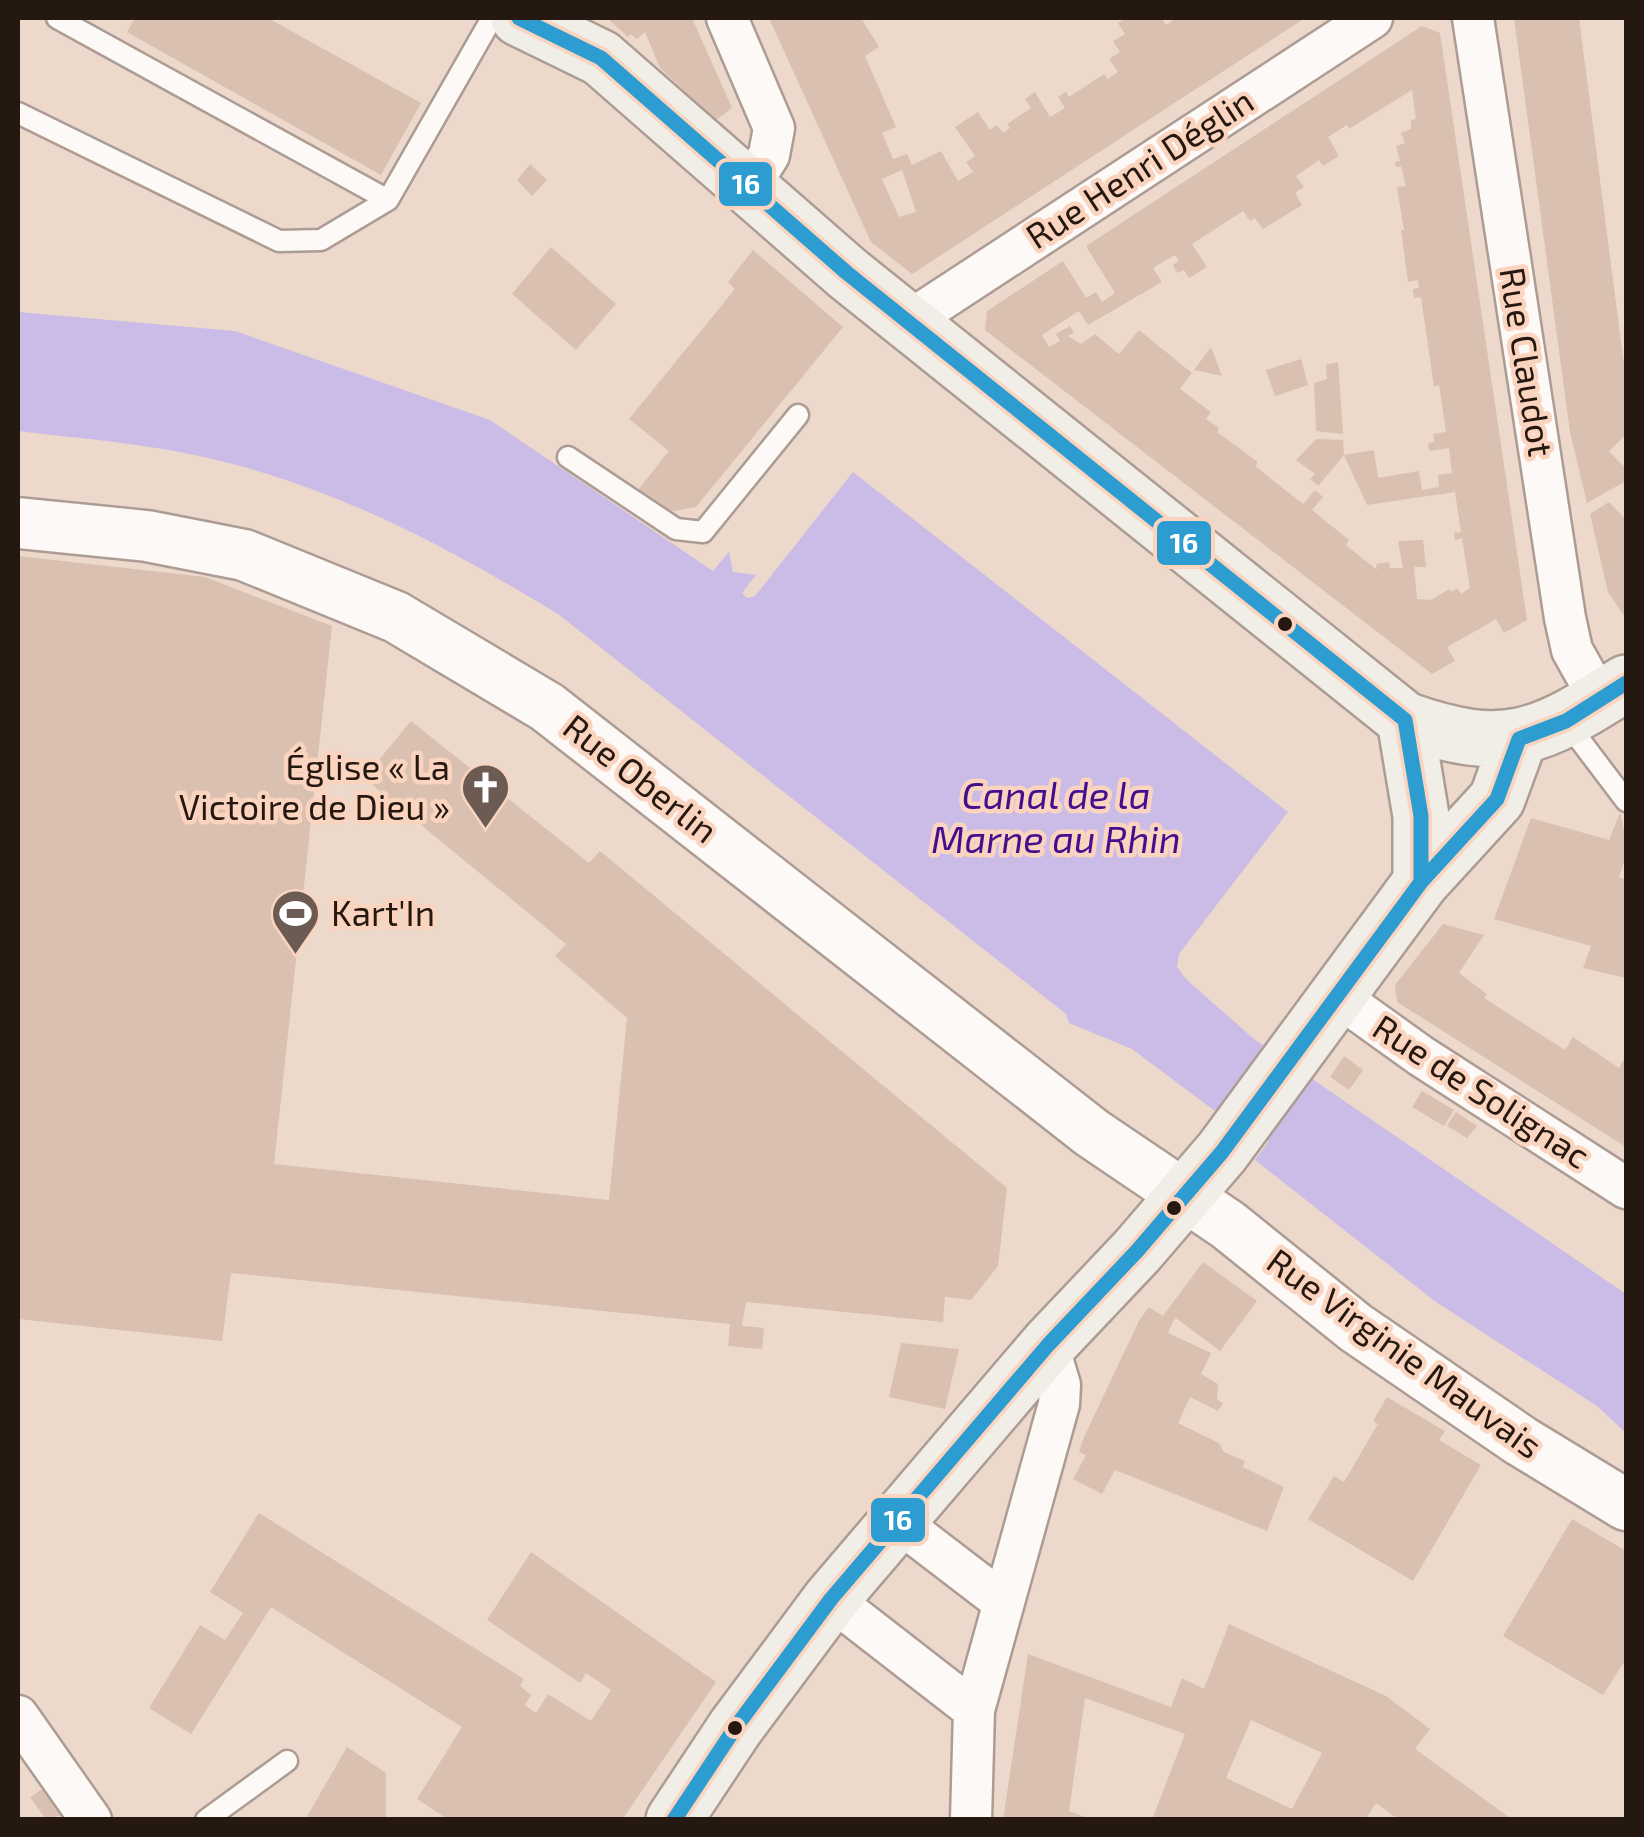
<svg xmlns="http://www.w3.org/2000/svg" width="1644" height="1837" font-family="'Exo 2',sans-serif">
  <rect width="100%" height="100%" fill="#edd8cc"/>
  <!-- water -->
  <path fill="#cabce6" d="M18 312 235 331 490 420 713 571 729 552 733 572 756 575 742 593 747 598 755 596 853 472 1288 812 1179 954 1177 967 1187 980 1254 1039 1626 1294V1433L1597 1406 1436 1302 1255 1160 1269 1141 1215 1111 1132 1049 1069 1023 1066 1014 558 614C451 549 343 491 221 461 154 444 85 439 18 431Z"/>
  <!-- building -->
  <path fill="#d9c0b1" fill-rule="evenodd" d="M135 18H268L421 103 381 175 127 32Z
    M607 18H692L732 108 716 120 660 68 645 32 637 39 631 34 628 37Z
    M769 18H861L879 47 865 56 896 127 882 133 893 159 907 154 912 165 941 151 958 181 973 172 966 162 975 156 955 127 978 112 990 130 997 125 1003 133 1010 128 1007 124 1031 108 1025 99 1035 92 1050 117 1065 108 1058 97 1066 92 1069 97 1104 74 1108 79 1118 72 1109 59 1120 52 1113 41 1125 34 1118 23 1127 18H1161L1166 25 1177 18H1305L912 274 871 242ZM902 170 916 212 899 217 882 179Z
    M1514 18H1579L1626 380V435L1609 451 1626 469V481L1587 503 1570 432Z
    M1422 26 1440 33 1527 620 1504 633 1496 619 1474 632 1447 647 1455 661 1432 674 985 330 987 311 1063 261 1086 298 1096 292 1102 302 1115 293 1086 246ZM1412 90 1416 119 1411 120V129L1401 133 1405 143 1396 146 1400 161 1395 162 1396 167 1401 166 1406 186 1397 187 1404 230H1401L1408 282 1418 280 1419 288 1413 289 1414 298 1421 297 1434 387 1439 385 1446 432 1433 434 1434 442 1428 443 1429 451 1449 448 1452 473 1438 475 1439 487 1422 490 1419 471 1378 478 1374 450 1344 455 1367 505 1455 492 1461 532 1454 533 1455 540 1462 538 1470 588 1461 594 1457 588 1451 592 1449 589 1431 600 1417 599 1414 567H1426L1423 540 1398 541 1403 568H1390L1389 562 1376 564 1377 570 1346 545 1349 540 1312 510 1323 497 1315 490 1303 504 1255 466 1258 462 1217 432 1219 428 1206 419 1211 412 1180 389 1192 373 1139 330 1119 354 1095 334 1081 344 1068 336 1074 333 1070 326 1056 334 1060 341 1049 347 1042 335 1079 311 1088 325 1162 282 1153 268 1175 255 1179 261 1173 265 1177 273 1184 270 1189 278 1207 267 1192 244 1243 211 1250 221 1255 218 1263 229 1302 205 1295 193 1304 187 1296 176 1319 160 1323 166 1339 156 1328 137 1347 125 1349 129Z
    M530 164 547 180 532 196 517 180Z
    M551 247 616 304 576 350 512 294Z
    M753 250 843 327 696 507 669 512 638 490 669 451 629 419 735 289 728 282Z
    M1211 347 1222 376 1194 370Z
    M1301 359 1308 385 1275 396 1266 370Z
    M1338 362 1339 374 1343 434 1316 431 1314 383 1327 379 1326 365Z
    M1316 439 1343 440 1344 455 1318 486 1310 479 1315 474 1296 460Z
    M1609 502 1626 520V619L1608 592 1590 514Z
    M18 556 205 577 332 626 274 1164 609 1200 627 1018 555 956 566 944 364 778 411 721 589 863 600 851 1007 1188 998 1266 971 1300 945 1297 943 1322 746 1302 742 1326 764 1328 762 1349 728 1346 730 1324 231 1273 222 1341 18 1319Z
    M1620 813 1626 840V855L1619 877 1626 880V978L1583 968 1591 946 1494 919 1531 818 1609 840Z
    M1443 924 1484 935 1459 973 1487 994 1484 998 1565 1050 1573 1037 1619 1068 1626 1056V1147L1397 1002 1395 985Z
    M1344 1056 1363 1070 1349 1090 1330 1077Z
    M1422 1091 1454 1110 1444 1126 1412 1107Z
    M1456 1112 1477 1126 1467 1138 1447 1126Z
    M1203 1262 1257 1301 1220 1351 1176 1318 1173 1321 1168 1333 1211 1353 1201 1374 1218 1384 1217 1400 1223 1403 1218 1411 1190 1397 1178 1423 1219 1443 1224 1452 1245 1461 1243 1467 1284 1487 1267 1531 1115 1470 1102 1494 1073 1479 1086 1455 1079 1452 1084 1437 1139 1321 1149 1307 1163 1316Z
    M901 1343 959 1349 945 1409 889 1397Z
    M1387 1397 1445 1431 1439 1440 1481 1465 1413 1581 1308 1519 1334 1476 1344 1482 1378 1424 1373 1421Z
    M259 1513 524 1679 520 1686 531 1695 525 1705 536 1713 548 1694 591 1721 611 1690 586 1673 580 1683 487 1620 531 1552 716 1682 622 1820H449L417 1799 462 1727 271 1607 191 1734 149 1708 200 1625 225 1640 243 1613 210 1592Z
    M1572 1519 1626 1551V1659L1603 1695 1503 1636Z
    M1229 1624 1386 1696 1430 1729 1415 1749 1513 1820H1399L1376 1803 1365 1820H1152L1185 1734 1085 1698 1069 1811 1093 1820H1003L1028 1654 1171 1707 1182 1678 1204 1689ZM1251 1720 1322 1753 1292 1809 1226 1778Z
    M347 1747 386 1773V1820H305Z
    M46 1787 65 1815 45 1818 30 1797Z"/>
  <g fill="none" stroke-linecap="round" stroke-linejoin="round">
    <defs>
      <path id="service" d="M57 18 388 200
        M18 113 279 241 321 240 388 200 492 18
        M568 457 676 529 703 532 798 415
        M1567 723 1626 801
        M206 1820 287 1761"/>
      <path id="minor" d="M727 18 774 128 769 155 749 187
        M1473 18 1565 618 1572 650 1600 700
        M909 321 1372 18
        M1336 995 1421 1056 1626 1188
        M896 1520 1003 1602
        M831 1599 974 1710
        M18 1716 91 1820
        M971 1820 974 1710 1059 1404 1060 1385 1048 1345"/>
      <path id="tertiary" d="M18 523 147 536 244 555 396 617 547 707 1092 1133 1228 1225 1356 1328 1521 1441 1626 1505"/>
      <path id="secondary" d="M519 18 601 58 847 273 1405 720C1506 756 1540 738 1626 683
        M1405 720 1421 816V882
        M674 1820 735 1728 831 1599 1048 1345 1137 1251 1222 1152 1421 882 1497 799 1519 739"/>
    </defs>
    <!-- service casing -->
    <use href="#service" stroke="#ac9c93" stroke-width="25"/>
    <!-- minor casing -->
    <use href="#minor" stroke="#ac9c93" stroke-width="45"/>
    <!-- tertiary casing -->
    <use href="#tertiary" stroke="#ac9c93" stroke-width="55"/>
    <!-- secondary casing -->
    <use href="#secondary" stroke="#ac9c93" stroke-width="60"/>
    <!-- service -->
    <use href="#service" stroke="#fcf9f7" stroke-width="20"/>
    <!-- minor -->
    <use href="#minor" stroke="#fcf9f7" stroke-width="40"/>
    <!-- tertiary -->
    <use href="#tertiary" stroke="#fcf9f7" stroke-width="50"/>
    <!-- secondary -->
    <use href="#secondary" stroke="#f0eee7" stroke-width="55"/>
    <defs>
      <path id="bus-1" d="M519 18 601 58 847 273 1405 720
        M1388 927 1421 882V816L1405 720
        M674 1820 735 1728 831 1599 1048 1345 1137 1251 1222 1152 1421 882 1497 799 1519 739 1566 721 1626 683"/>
    </defs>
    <!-- bus-1 casing -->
    <use href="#bus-1" stroke="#fad4be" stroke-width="22"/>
    <!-- bus-1 -->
    <use href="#bus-1" stroke="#2c9cd1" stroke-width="15"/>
  </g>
  <!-- icons -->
  <defs>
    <symbol id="church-pin" viewBox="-11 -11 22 30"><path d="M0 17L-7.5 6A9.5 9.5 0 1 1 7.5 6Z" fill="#6b5b52" stroke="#fad4be"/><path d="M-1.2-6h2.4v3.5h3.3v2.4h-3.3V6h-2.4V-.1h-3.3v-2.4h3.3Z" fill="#fff"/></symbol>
    <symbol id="stadium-pin" viewBox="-11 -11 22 30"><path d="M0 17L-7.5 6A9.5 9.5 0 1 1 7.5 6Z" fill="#6b5b52" stroke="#fad4be"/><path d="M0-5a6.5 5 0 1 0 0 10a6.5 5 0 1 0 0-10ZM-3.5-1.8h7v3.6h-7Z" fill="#fff"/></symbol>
  </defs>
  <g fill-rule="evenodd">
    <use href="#church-pin" x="458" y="760" width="55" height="75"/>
    <use href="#stadium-pin" x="268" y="886" width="55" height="75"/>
  </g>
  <!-- markers -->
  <g fill="#251810" stroke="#fad4be" stroke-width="4">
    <circle cx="1285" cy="624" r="9"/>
    <circle cx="1174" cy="1208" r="9"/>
    <circle cx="735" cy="1728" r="9"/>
  </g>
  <g text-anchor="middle" stroke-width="9" stroke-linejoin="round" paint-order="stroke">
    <!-- street labels -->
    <g font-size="35" fill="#251810" stroke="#fad4be">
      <text transform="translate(1140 169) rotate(-33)" y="12">Rue Henri Déglin</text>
      <text transform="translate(1526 362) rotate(81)" y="12">Rue Claudot</text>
      <text transform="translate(640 779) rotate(38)" y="12">Rue Oberlin</text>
      <text transform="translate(1481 1092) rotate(33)" y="12">Rue de Solignac</text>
      <text transform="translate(1404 1354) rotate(36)" y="12">Rue Virginie Mauvais</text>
    </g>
    <!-- poi labels -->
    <g font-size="35" fill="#251810" stroke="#fad4be" text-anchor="end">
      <text x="450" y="780">Église « La<tspan x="450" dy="40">Victoire de Dieu »</tspan></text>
      <text x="331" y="926" text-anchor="start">Kart'In</text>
    </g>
    <!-- water labels -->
    <g font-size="38" font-style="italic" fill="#440f8f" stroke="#fad4be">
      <text x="1056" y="809">Canal de la<tspan x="1056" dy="44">Marne au Rhin</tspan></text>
    </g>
  </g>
  <g stroke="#fad4be" stroke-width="4">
    <rect x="717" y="160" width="57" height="48" rx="10" fill="#2c9cd1"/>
    <rect x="1155" y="519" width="58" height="48" rx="10" fill="#2c9cd1"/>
    <rect x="869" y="1496" width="58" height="48" rx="10" fill="#2c9cd1"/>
  </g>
  <g font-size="28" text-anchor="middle" font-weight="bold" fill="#fff">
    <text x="746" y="194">16</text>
    <text x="1184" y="553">16</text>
    <text x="898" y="1530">16</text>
  </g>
  <!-- border -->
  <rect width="1644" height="1837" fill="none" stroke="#251810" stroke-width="40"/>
</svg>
